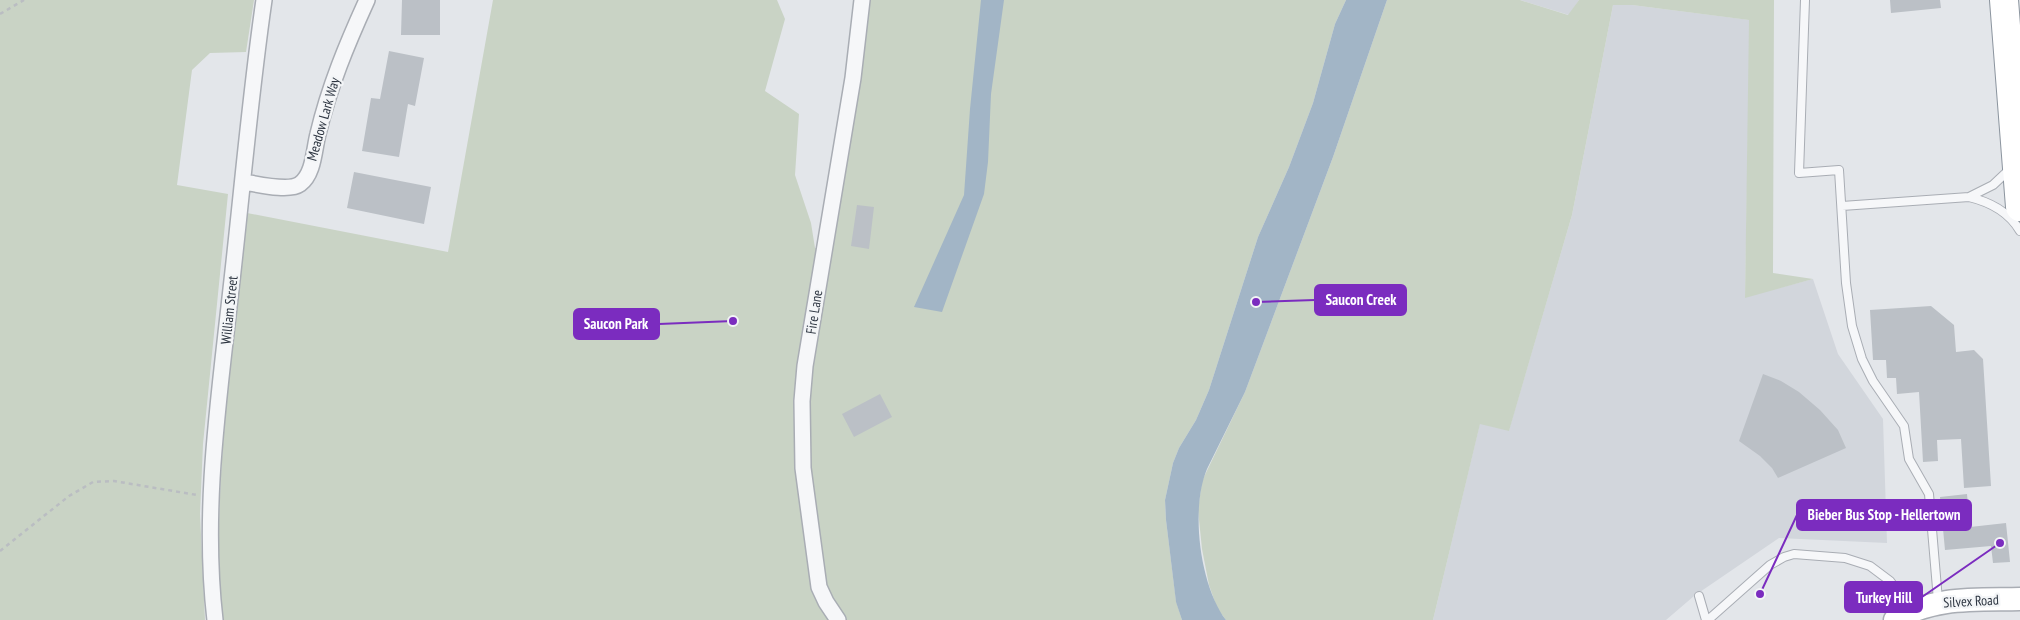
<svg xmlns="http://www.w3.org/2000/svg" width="2020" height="620" font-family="'PT Sans Narrow',sans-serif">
  <rect width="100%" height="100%" fill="#e3e6ea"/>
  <!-- built -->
  <path fill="#d2d6dc" d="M1520 0H1579L1569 15Z
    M1613 5H1632L1750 20 1745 297 1813 279 1838 354 1883 419 1887 543 1779 538 1694 596 1666 620H1433L1480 423 1509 430 1572 215Z"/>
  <!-- green -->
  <path fill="#c9d3c5" d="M0 0H254L246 52 210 53 192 70 177 185 228 194 203 444 200 514 205 620H0Z
    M493 0H777L785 19 765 91 799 114 795 175 811 223 815 248 830 250 860 79 869 0H1346L1335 24 1313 103 1289 167 1258 237 1209 390 1196 420 1179 448 1173 463 1165 500 1166 520 1176 601 1182 620H220C213 484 232 348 247 213L448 252Z
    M1387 0H1520L1568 15 1579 0H1774L1773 273 1813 279 1745 298 1749 20 1632 5H1613L1572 215 1509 431 1480 424 1433 620H1226L1217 608 1209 585 1202 549 1198 510 1202 481 1245 392 1333 157Z"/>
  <!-- water -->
  <path fill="#a2b5c6" d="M981 0H1004L991 94 988 162 984 194 942 312 914 307 964 195 970 109Z
    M1346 0H1387L1333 157 1245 392 1207 469C1190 509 1200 586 1226 620H1182L1176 602 1166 520 1165 500 1173 463 1179 448 1196 420 1209 390 1258 237 1289 167 1313 103 1335 24Z"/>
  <!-- building -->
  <path fill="#bbc0c6" d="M402 0H440V35H401Z
    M1890 0H1940L1941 8 1891 13Z
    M389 51 424 58 415 106 408 104 399 157 362 151 371 98 380 99Z
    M354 172 431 187 424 224 347 208Z
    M857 205 874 207 869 249 851 246Z
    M1931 306 1954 325 1956 352 1974 350 1983 359 1991 486 1964 488 1961 439 1937 440 1938 461 1923 462 1919 392 1897 394 1896 378H1887L1886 360H1873L1870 310Z
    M1763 374 1781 381 1799 392 1820 410 1838 430 1846 448 1778 478 1772 468 1760 456 1739 441Z
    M880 394 892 417 854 437 842 414Z
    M1967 494 1970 527 2006 523 2010 562 1993 563 1991 546 1945 550 1940 497Z"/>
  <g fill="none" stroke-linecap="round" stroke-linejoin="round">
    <defs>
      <path id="lane" d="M1805 0 1799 173 1839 170 1846 283 1852 326 1862 359 1873 381 1904 426 1909 459 1929 494 1938 600
        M1969 197 1993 185 2010 169
        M1842 206 1969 197C1990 202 2009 212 2020 231
        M1699 596 1706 620
        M1708 620 1770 565 1784 557 1794 554 1845 558 1870 566 1890 581 1911 609"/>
      <path id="street" d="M244 182C257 184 289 192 300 184 314 174 314 149 318 134 329 87 347 44 367 0
        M215 620C202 509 219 399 231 289 242 193 250 96 264 0
        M838 620 826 602 819 587 803 468 802 401 805 366 853 78 862 0"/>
      <path id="secondary" d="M1895 620C1933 596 1977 600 2020 599"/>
      <path id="highway" d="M2004 0 2020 207"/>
    </defs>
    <!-- lane casing -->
    <use href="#lane" stroke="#a9adb4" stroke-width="10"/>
    <!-- street casing -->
    <use href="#street" stroke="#a9adb4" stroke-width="18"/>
    <!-- secondary casing -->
    <use href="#secondary" stroke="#a9adb4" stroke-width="25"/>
    <!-- highway casing -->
    <use href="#highway" stroke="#8c959f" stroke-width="30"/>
    <!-- path -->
    <path stroke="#babdc2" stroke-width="2.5" stroke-dasharray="4 4" stroke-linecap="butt" d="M0 14 24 0
      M0 551 69 496 93 482 114 481 197 495"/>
    <!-- lane -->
    <use href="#lane" stroke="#f6f7f9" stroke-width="8"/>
    <!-- street -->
    <use href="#street" stroke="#f6f7f9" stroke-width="15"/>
    <!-- secondary -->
    <use href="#secondary" stroke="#fff" stroke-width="22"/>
    <!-- highway -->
    <use href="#highway" stroke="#fff" stroke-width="28"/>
  </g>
  <g text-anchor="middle" stroke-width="4.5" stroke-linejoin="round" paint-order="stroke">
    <!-- street labels -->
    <g font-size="14" fill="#2d3541" stroke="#f3f5f7">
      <text transform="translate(323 119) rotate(-74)" y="5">Meadow Lark Way</text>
      <text transform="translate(229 310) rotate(-84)" y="5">William Street</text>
      <text transform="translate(814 312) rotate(-81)" y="5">Fire Lane</text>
      <text transform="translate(1971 601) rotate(-3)" y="5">Silvex Road</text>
    </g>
  </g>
  <!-- callouts -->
  <path fill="none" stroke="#7b2cbf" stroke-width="2" d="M1256 302L1315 300M733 321L659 324M1760 594L1797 515M2000 543L1922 597"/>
  <g fill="#7b2cbf" stroke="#f3f5f7" stroke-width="2">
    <circle cx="1256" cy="302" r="5"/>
    <circle cx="733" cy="321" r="5"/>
    <circle cx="1760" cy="594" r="5"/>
    <circle cx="2000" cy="543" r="5"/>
  </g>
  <g fill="#7b2cbf" stroke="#7b2cbf" stroke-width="2">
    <rect x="1315" y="285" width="91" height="30" rx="5"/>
    <rect x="574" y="309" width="85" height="30" rx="5"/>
    <rect x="1797" y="500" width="174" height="30" rx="5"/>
    <rect x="1845" y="582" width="77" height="30" rx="5"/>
  </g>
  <g font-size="15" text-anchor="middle" font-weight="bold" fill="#fff">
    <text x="1361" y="305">Saucon Creek</text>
    <text x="616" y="329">Saucon Park</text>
    <text x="1884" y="520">Bieber Bus Stop - Hellertown</text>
    <text x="1884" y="603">Turkey Hill</text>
  </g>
</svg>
